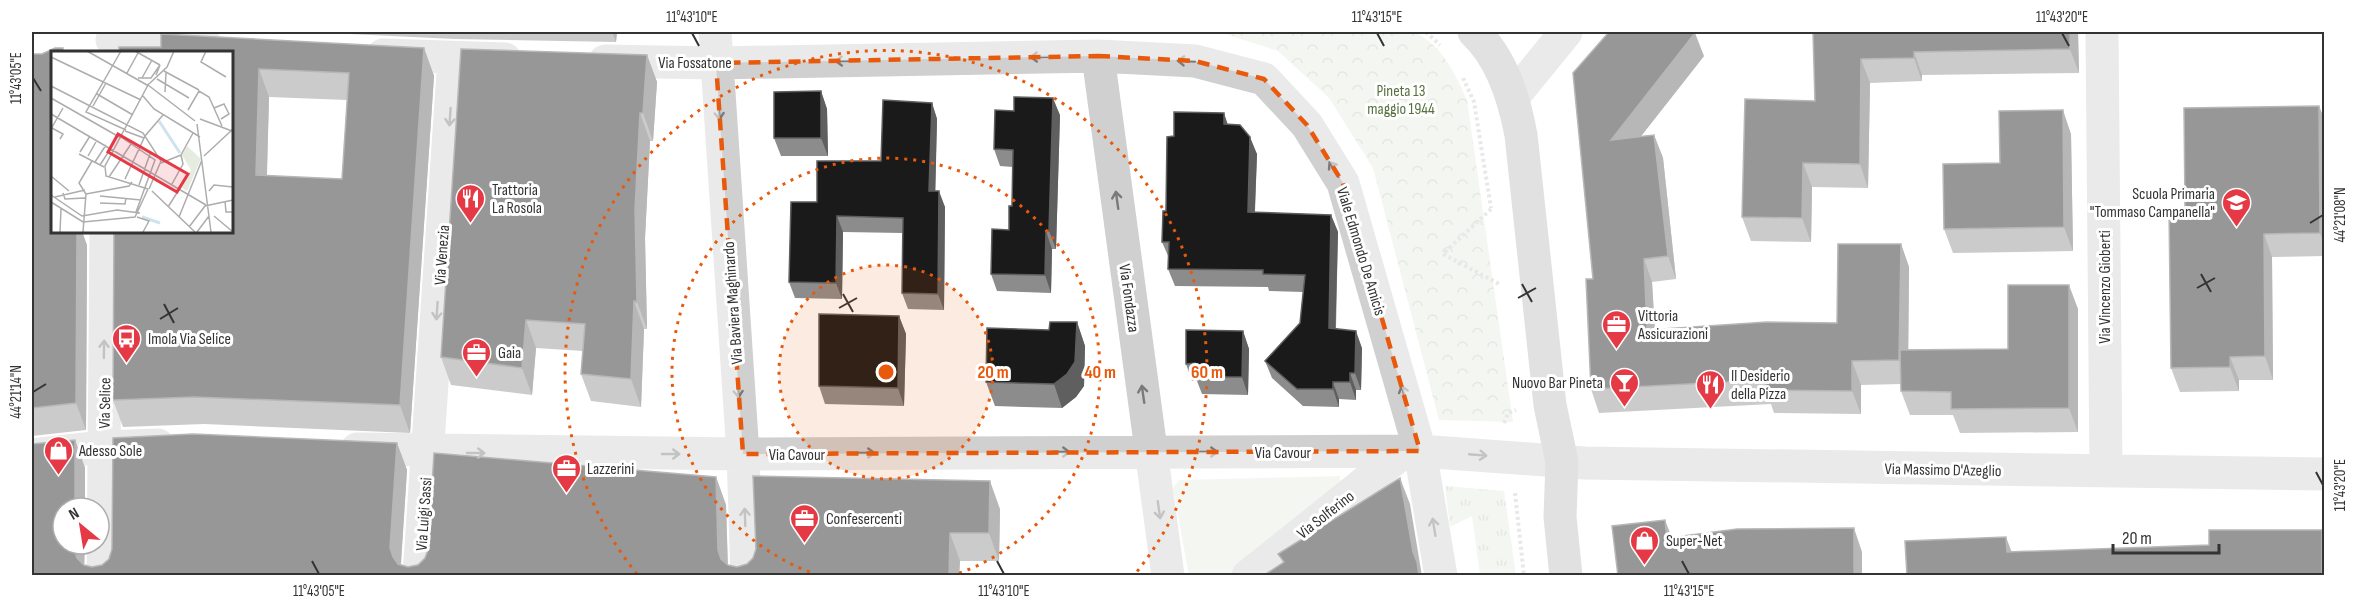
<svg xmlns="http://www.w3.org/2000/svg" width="2356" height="607" font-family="'Sofia Sans Condensed',sans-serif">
  <defs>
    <pattern id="grass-tufts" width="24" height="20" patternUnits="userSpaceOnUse" patternTransform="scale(1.5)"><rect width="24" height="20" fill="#e6ecdf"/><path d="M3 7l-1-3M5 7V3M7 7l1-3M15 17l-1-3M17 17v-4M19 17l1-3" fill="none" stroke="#c6cbc0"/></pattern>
    <pattern id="forest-crowns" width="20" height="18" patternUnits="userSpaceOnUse" patternTransform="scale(1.5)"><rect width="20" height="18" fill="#e6ecdf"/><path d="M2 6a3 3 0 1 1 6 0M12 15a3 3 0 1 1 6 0" fill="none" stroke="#c6cbc0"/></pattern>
  </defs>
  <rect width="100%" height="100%" fill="#fff"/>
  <!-- grass -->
  <path fill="url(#grass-tufts)" d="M1445 486 1504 491 1516 575H1480L1472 516 1450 527Z"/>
  <!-- forest -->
  <path fill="url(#forest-crowns)" d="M1219 32H1414C1442 45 1455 73 1467 100L1513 422 1439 420 1373 168 1329 98 1278 51Z"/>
  <!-- garden -->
  <path fill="#e6ecdf" d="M1340 476V489L1232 575 1189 576 1173 488 1179 480Z"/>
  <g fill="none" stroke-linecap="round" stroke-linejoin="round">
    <!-- path -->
    <path stroke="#cdcdcd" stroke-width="4" stroke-dasharray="3 3" stroke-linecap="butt" d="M1426 32 1440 45
      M1463 78 1474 102 1491 208
      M1491 209 1443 254 1501 285
      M1504 423 1508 413 1516 410
      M1515 493 1524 576"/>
    <!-- street -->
    <path stroke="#d0d0d0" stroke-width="33" d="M715 32 743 454 747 576
      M2102 32 2106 471
      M112 40 206 45
      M383 55 505 59
      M1098 56 1168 576
      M605 61 716 63 1098 56 1195 61 1264 79 1307 125 1343 183 1420 451 1441 576
      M1513 97 1566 32
      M357 449 743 454 1420 451 1585 463 2324 474
      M32 455 103 447 158 445
      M103 576 106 231
      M419 576 454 58
      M1248 576 1402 453"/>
    <!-- secondary -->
    <path stroke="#bdbdbd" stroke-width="33" d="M1474 32C1502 58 1514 98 1521 135L1550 405 1562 462 1560 517 1566 576"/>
  </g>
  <!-- wall -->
  <path fill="#8c8c8c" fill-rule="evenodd" d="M307 32H617L616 42 455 39Z
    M1813 32H2078L2079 73 1922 75V81L1870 83 1868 188 1812 187 1811 242 1751 241 1742 217 1815 101Z
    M424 48 434 76 410 433 204 424 123 427 113 400 231 52ZM269 97 347 100 342 179 267 176Z
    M32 54 52 231 87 245 86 430 32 436Z
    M647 55 657 82 653 141H650L645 238 647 329H644L641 407 591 401 581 374 583 351 536 348 532 395 451 385 441 357Z
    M1704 56 1641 136 1654 135 1663 158 1676 279 1652 282 1655 329 1837 323 1901 244 1909 267 1908 350 2008 349 2078 309V432L1960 433 1953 415H1910L1901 391V384L1861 385V414L1774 413 1771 404 1599 413 1591 389 1593 279 1573 73Z
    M821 91 827 109 828 156H781L774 138Z
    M932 103 937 119 935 191 945 207 944 310 908 309 902 293 903 233 843 232 842 299 795 298 789 282 817 202 881 161Z
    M2319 106 2325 121V256L2272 257 2273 380H2239V391L2180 392 2171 368 2185 209Z
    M1060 115 1056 249H1052L1051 293 997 291 991 274 1009 230 1012 206 1013 167 1000 166 994 149Z
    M1228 124 1257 154 1255 212 1331 215 1338 232 1336 328 1362 348 1361 390H1356V400L1339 399V407L1303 406 1272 378 1265 361 1300 323 1303 292 1269 291 1268 287 1175 286 1168 269 1169 258 1162 242 1174 136Z
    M2071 134 2073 251 1953 253 1944 229 2000 163Z
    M899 316 906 334 904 406 825 404 819 386Z
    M1077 322 1085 346 1084 386 1076 397 1062 408 995 406 986 382 1049 330Z
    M1243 331 1249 349 1248 395 1202 394 1197 381H1192L1186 364Z
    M75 440 85 468V508H63L84 565 92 567 102 565 397 443 407 470 401 565 408 567 716 477 726 505 728 565 737 567 1000 509 999 561H960L959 576H32Z"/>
  <!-- shaded-wall -->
  <path fill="#5f5f5f" d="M612 32H617L616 42Z
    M2070 32H2078L2079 73 2070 49Z
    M1695 33 1704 56 1620 163 1611 140Z
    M424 48 434 76 410 433 400 405Z
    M1914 52 1922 75V81L1914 58Z
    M647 55 657 82 653 141 643 113Z
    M1861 59 1870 83 1868 188 1860 164Z
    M259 69 269 97 266 203 256 175Z
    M821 91 827 109 828 156 821 138Z
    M1053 98 1060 115 1056 249 1049 231Z
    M932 103 937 119 935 207 929 191Z
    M2319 106 2325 121V245L2320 233Z
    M2063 110 2071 134 2073 251 2064 227Z
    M640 113 650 141 645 238 647 329 637 302 635 210Z
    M1224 113 1230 131 1224 124Z
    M1654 135 1663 158 1676 279 1668 256Z
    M1250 137 1257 154 1254 229 1248 212Z
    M1803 163 1812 187 1811 242 1802 218Z
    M939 191 945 207 944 310 938 294Z
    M1331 215 1338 232 1335 345 1329 328Z
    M837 216 843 232 842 299 836 283Z
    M76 231H82L87 245 86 430 76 403Z
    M1046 231 1052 249 1051 293 1045 275Z
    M2264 234 2272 257 2273 380 2265 356Z
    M1901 244 1909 267 1908 384 1899 360Z
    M1644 259 1652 282 1656 353 1647 330Z
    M2069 285 2078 309V432L2069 408Z
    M634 301 644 329 641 407 631 379Z
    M899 316 906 334 904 406 898 388Z
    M526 320 536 348 532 395 522 368Z
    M1077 322 1085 346 1084 386 1076 397 1062 408 1054 384Z
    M1243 331 1249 349 1248 395 1242 377Z
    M1356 331 1362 348 1361 390 1355 373Z
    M2230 357 2239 380V391L2230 367Z
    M1852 361 1861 385V414L1852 391Z
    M1350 373 1356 390V400L1350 382Z
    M1333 382 1339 399V407L1333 389Z
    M75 440 85 468V508H75Z
    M397 443 407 470 400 575 393 557 390 548Z
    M716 477 726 505 728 576 718 550Z
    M1400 478 1410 504 1422 576H1419L1413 552Z
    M990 481 1000 509 999 561 989 533Z
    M1665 520 1674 543 1667 538Z
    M1854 528 1862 552V576H1854Z
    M2322 530 2325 535V576H2322Z
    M950 533 960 561 959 576H949Z
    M2006 537 2017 566 2007 552Z
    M74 544H85L84 576 77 558 74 548Z"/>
  <!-- building -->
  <path fill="#1a1a1a" stroke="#5f5f5f" stroke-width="1.5" fill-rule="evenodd" d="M1609 32H1694L1695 33 1611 140 1654 135 1668 256 1644 259 1647 330 1767 322 1837 323 1838 244H1901L1899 360 1852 361V391L1766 390V380L1591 389 1586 279H1593L1573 73Z
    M1813 32H2070V49L1914 52V58L1861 59 1860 164 1803 163 1802 218 1742 217 1745 99 1815 101Z
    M161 34 424 48 400 405 194 397 113 400 114 231H231V52H119V47H161ZM259 69 349 73 342 179 256 175Z
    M55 48H63V52H52V231H77L76 403 32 408V54H42Z
    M461 49 647 55 643 113H640L635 210 637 302 634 301 631 379 581 374 585 324 526 320 522 368 441 357Z
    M821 91V138H774V92Z
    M1014 97 1053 98 1049 231H1046L1045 275 991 274 992 229 1009 230V206H1012L1013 150 994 149 995 110 1014 111Z
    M883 100 932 103 929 191H939L938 294 902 293 903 218 837 216 836 283 789 282 791 202H817V161H881Z
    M2319 106 2320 233 2264 234 2265 356 2230 357V367L2171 368 2169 209H2185L2184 108Z
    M2063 110 2064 227 1944 229 1943 164 2000 163 1999 111Z
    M1174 112 1224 113V124L1240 125 1250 137 1248 212 1331 215 1329 328 1356 331 1355 373H1350V382H1333V389H1297L1265 361 1300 323 1305 275 1263 274V270L1168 269 1169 242H1162L1163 211H1166L1167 137 1174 136Z
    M2008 285H2069V408L1951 409V392L1901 391 1900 350 2008 349Z
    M819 314 899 316 898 388 819 386Z
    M1050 322H1077L1075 362 1067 374 1054 384 986 382 987 328 1049 330Z
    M1186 330 1243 331 1242 377H1195V363L1186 364Z
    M193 434 397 443 390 548 393 557 398 564 408 567 418 565 425 558 428 550 434 453 716 477 718 550 721 559 728 565 737 567 747 564 753 558 756 549 753 476 990 481 989 533H950L949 576H32V444L75 440V508H63V544H74V548L77 558 84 565 92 567 102 565 109 559 112 549 113 438Z
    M1400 478 1413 552 1417 562 1419 576H1263L1284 562 1278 554Z
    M1665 520 1667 538 1737 529 1854 528V576H1618L1612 526Z
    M2209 530H2322V576H1907L1905 541 2006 537 2007 552 2209 545Z"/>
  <!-- one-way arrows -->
  <defs><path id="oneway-shaft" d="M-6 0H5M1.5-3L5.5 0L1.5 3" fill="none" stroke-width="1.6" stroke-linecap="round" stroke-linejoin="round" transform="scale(1.5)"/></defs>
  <g stroke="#7a7a7a">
    <use href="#oneway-shaft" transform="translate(1039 57) rotate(179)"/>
    <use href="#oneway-shaft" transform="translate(844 61) rotate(179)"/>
    <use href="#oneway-shaft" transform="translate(1186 61) rotate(-177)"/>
    <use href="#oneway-shaft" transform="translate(719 111) rotate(86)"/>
    <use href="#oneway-shaft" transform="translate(450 117) rotate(94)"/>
    <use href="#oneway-shaft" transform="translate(1334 169) rotate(-122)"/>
    <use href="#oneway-shaft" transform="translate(1117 200) rotate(-98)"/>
    <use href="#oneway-shaft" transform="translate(437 311) rotate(94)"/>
    <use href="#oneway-shaft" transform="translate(104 349) rotate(-89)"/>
    <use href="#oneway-shaft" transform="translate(738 389) rotate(86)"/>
    <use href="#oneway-shaft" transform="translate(1143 394) rotate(-98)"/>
    <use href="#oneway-shaft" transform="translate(1404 394) rotate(-106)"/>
    <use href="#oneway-shaft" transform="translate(1061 452)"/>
    <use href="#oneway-shaft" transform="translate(1209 452)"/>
    <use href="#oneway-shaft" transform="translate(476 453)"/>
    <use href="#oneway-shaft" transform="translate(866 453)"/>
    <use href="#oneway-shaft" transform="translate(671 454)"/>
    <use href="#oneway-shaft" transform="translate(1478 455) rotate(5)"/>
    <use href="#oneway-shaft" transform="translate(1159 510) rotate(82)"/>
    <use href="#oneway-shaft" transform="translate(745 517) rotate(-92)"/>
    <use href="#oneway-shaft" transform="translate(1434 527) rotate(-99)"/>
  </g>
  <!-- marked area -->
  <path d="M0 0H2356V607H0ZM1098 56 1195 61 1264 79 1307 125 1343 183 1420 451 743 454 716 63Z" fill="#fff" fill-opacity=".55" fill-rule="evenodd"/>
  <path fill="none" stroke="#e8590c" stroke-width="4.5" stroke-dasharray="12 8" stroke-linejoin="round" d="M1098 56 1195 61 1264 79 1307 125 1343 183 1420 451 743 454 716 63Z"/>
  <!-- ticks -->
  <path fill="none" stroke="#333" stroke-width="2" d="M692 33 699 46M1377 33 1384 46M2062 33 2069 46M33 78 41 91M2310 223 2323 215M2201 274 2211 292M1522 284 1532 302M2197 288 2215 278M843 294 853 312M1518 298 1536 288M164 304 174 323M839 308 857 298M160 319 178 308M33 392 46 384M2316 472 2323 485M312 561 319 574M997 561 1004 574M1682 561 1689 574"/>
  <!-- distance rings -->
  <circle cx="886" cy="372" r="107" fill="#e8590c" fill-opacity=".12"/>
  <g fill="none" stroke="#e8590c" stroke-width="3" stroke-dasharray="3 6">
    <circle cx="886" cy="372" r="107"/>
    <path d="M818 575A214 214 0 1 1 954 575"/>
    <path d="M637 574A321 321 0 1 1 1135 574"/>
  </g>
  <!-- icons -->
  <defs>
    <symbol id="restaurant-pin" viewBox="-11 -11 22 30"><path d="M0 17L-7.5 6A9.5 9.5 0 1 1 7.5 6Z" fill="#e63946" stroke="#fff"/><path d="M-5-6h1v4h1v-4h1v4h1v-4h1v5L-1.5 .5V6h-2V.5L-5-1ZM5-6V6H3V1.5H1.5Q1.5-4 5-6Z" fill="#fff"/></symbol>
    <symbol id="school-pin" viewBox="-11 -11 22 30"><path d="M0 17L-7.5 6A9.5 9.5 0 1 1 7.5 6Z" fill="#e63946" stroke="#fff"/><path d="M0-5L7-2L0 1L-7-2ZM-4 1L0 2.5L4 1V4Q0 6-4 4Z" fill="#fff"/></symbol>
    <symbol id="office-pin" viewBox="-11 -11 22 30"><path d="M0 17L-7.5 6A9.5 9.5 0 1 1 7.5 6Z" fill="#e63946" stroke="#fff"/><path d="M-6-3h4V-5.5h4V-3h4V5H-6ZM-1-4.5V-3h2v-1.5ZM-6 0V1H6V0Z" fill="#fff"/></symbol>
    <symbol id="bus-pin" viewBox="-11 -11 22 30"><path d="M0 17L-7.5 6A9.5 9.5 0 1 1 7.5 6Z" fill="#e63946" stroke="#fff"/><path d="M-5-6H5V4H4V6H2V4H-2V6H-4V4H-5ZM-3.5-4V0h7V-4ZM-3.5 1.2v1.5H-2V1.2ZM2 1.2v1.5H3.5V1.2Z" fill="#fff"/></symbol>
    <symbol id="bar-pin" viewBox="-11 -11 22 30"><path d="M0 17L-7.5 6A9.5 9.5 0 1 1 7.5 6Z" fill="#e63946" stroke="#fff"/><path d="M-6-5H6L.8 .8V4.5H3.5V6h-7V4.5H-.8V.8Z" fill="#fff"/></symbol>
    <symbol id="shop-pin" viewBox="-11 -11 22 30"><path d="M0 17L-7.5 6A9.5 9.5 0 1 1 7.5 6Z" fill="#e63946" stroke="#fff"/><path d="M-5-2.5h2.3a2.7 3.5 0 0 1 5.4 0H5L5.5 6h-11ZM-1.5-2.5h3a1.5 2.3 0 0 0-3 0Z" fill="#fff"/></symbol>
  </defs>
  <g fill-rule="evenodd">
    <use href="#restaurant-pin" x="454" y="182" width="33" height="45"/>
    <use href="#school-pin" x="2220" y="186" width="33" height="45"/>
    <use href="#office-pin" x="1600" y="308" width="33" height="45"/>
    <use href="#bus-pin" x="110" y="322" width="33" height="45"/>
    <use href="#office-pin" x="460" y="336" width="33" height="45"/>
    <use href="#bar-pin" x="1608" y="366" width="33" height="45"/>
    <use href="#restaurant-pin" x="1694" y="368" width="33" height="45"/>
    <use href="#shop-pin" x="42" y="434" width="33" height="45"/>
    <use href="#office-pin" x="550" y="452" width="33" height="45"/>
    <use href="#office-pin" x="788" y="502" width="33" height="45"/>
    <use href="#shop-pin" x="1628" y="524" width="33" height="45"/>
  </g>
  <g text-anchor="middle" stroke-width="6" stroke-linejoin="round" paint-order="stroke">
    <!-- street labels -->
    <g font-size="16" fill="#333" stroke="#fff">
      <text x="695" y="68">Via Fossatone</text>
      <text transform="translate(1362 251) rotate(73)" y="6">Viale Edmondo De Amicis</text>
      <text transform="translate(441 255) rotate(-86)" y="6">Via Venezia</text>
      <text transform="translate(2104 287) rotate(-90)" y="6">Via Vincenzo Gioberti</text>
      <text transform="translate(1130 298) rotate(82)" y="6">Via Fondazza</text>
      <text transform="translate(732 303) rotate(-94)" y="6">Via Baviera Maghinardo</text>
      <text transform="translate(104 403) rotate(-89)" y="6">Via Selice</text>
      <text x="1283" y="458">Via Cavour</text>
      <text x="797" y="460">Via Cavour</text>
      <text transform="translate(1943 469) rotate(1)" y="6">Via Massimo D'Azeglio</text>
      <text transform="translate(423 514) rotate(-86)" y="6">Via Luigi Sassi</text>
      <text transform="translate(1325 514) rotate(-38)" y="6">Via Solferino</text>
    </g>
    <!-- park labels -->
    <g font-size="16" fill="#56703f" stroke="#fff">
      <text x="1401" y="96">Pineta 13<tspan x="1401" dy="18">maggio 1944</tspan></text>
    </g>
    <!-- poi labels -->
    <g font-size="16" fill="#333" stroke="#fff" text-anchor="start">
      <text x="492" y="195">Trattoria<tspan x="492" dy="18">La Rosola</tspan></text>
      <text x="2215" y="199" text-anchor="end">Scuola Primaria<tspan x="2215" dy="18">"Tommaso Campanella"</tspan></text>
      <text x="1638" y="321">Vittoria<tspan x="1638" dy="18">Assicurazioni</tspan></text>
      <text x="148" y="344">Imola Via Selice</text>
      <text x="498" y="358">Gaia</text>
      <text x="1731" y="381">Il Desiderio<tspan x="1731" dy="18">della Pizza</tspan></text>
      <text x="1603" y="388" text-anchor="end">Nuovo Bar Pineta</text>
      <text x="79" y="456">Adesso Sole</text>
      <text x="587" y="474">Lazzerini</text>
      <text x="826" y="524">Confesercenti</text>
      <text x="1666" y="546">Super-Net</text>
    </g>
  </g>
  <!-- overview -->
  <g transform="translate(51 51)">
    <rect width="182" height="182" fill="#fff"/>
    <path d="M136 95 150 108 136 140 129 136 140 119 131 104Z" fill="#e6ecdf"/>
    <path fill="none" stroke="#cfe2ee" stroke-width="3" d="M108 70 129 102M91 166 109 172"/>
    <path fill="none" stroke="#adadad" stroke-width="1.5" d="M36 0 96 34 99 32M70 0 35 61 75 79M84 0 109 14M155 0 150 11 175 26M0 6 90 49M113 20 148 39M76 22 87 2M87 27H100L109 14 105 24M91 27 101 9M106 28 138 47M99 32 116 16 123 0M97 34 54 115 55 125 97 138M97 34 144 70M0 35 92 82 110 110 98 138M114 41 115 22M46 43 82 64M92 45 103 58 149 86M0 47 70 87M42 55 55 32M163 57 173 53 178 63 170 68M137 59 148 40 158 46 171 75M0 63 155 154M149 68 181 80M146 73 160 181M1 77 12 83 9 88M0 78 12 57M74 80 93 87M70 86 104 109 85 161M29 101 39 85M28 103 53 116M130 104 142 82M37 105 46 89M153 105 182 78M44 111 55 94M110 112 130 104M49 114 60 97M0 125 18 140M58 126 80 93M74 128 94 85 112 64M121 133 132 113 130 104M88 134 99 103M101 140 144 181M158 140 163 134 182 136M12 142 14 148 34 147M35 143 78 135 81 131M0 144 31 165 66 159 89 162M49 145 90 149M4 146 34 139M174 150 175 161H182M0 151 32 171 84 166 97 138M49 152 74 153 75 147M117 156 129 137M163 165 182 181M86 166 98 170 92 181M128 166 151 109M138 176 154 155 182 149M9 181 10 158M32 181 35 143 28 132 41 110M146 181 158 165"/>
    <path fill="#e63946" fill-opacity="0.15" stroke="#e63946" stroke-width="3" d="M67 83 137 123 126 141 57 101Z"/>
    <rect width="182" height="182" fill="none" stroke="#333" stroke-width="3"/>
  </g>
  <circle cx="886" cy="372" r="9" fill="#e8590c" stroke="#fff" stroke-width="3"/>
  <g font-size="18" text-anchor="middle" font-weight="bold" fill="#e8590c" stroke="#fff" stroke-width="6" stroke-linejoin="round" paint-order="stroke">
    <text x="993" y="378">20 m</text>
    <text x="1100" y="378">40 m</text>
    <text x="1207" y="378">60 m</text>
  </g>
  <!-- border -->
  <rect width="2356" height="607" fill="none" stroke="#ffffff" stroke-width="66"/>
  <!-- north arrow -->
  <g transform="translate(81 526) rotate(330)"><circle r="28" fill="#ffffff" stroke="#adadad" stroke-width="1.5"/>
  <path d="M0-4.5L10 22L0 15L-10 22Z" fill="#e63946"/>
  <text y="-9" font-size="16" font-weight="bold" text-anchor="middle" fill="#333333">N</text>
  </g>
  <!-- scale -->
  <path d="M2113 544v9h106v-9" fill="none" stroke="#333333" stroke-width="3"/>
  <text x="2122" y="544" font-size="18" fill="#333333" stroke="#ffffff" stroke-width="4.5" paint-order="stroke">20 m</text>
  <rect x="33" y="33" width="2290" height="541" fill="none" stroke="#333" stroke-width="2"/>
  <g font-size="15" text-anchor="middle" fill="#333">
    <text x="692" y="22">11°43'10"E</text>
    <text x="1377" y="22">11°43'15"E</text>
    <text x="2062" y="22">11°43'20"E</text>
    <text transform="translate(16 78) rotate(-90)" y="5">11°43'05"E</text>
    <text transform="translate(2340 215) rotate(-90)" y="5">44°21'08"N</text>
    <text transform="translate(16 392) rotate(-90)" y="5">44°21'14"N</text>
    <text transform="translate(2340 485) rotate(-90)" y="5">11°43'20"E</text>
    <text x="319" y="596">11°43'05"E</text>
    <text x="1004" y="596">11°43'10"E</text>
    <text x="1689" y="596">11°43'15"E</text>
  </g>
</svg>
